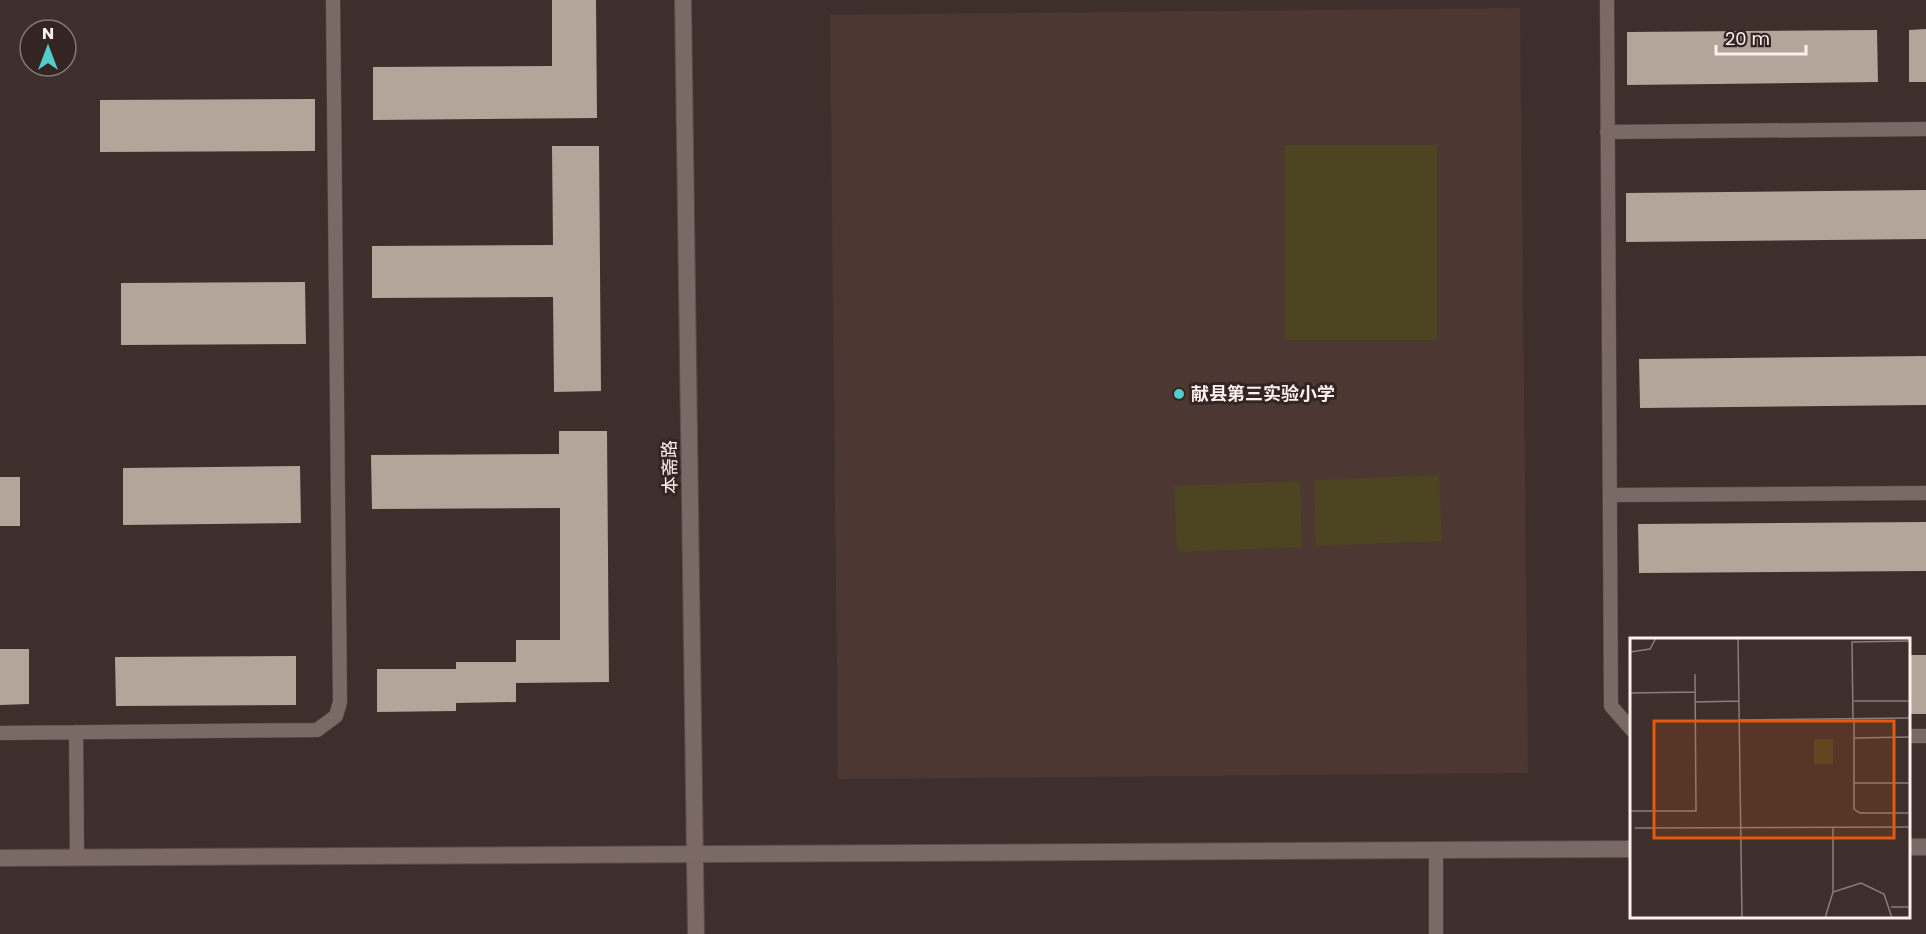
<svg xmlns="http://www.w3.org/2000/svg" width="1926" height="934" font-family="Poppins,'Noto Sans SC',sans-serif">
  <rect width="100%" height="100%" fill="#3e2f2c"/>
  <!-- built -->
  <path fill="#4d3733" d="M1520 8 1528 773 838 779 830 15Z"/>
  <!-- green -->
  <path fill="#4d4421" d="M1285 145H1437V340H1285Z
    M1439 475 1442 541 1316 546 1314 480Z
    M1300 481 1302 547 1177 552 1174 486Z"/>
  <!-- building -->
  <path fill="#b3a59a" d="M552 0H596L597 118 373 120V67L552 66Z
    M1926 29V82H1909V30Z
    M1877 30 1878 82 1627 85V32Z
    M315 99V151L100 152V100Z
    M552 146H599L601 391 554 392 553 297 372 298V246L553 245Z
    M1926 190V239L1626 242V193Z
    M305 282 306 344 121 345V283Z
    M1926 356V405L1640 408 1639 359Z
    M559 431H607L609 682 516 683V702L456 703V711L377 712V669H456V662H516V640H560V508L372 509 371 455 559 454Z
    M300 466 301 523 123 525V468Z
    M0 477H20V526H0Z
    M1926 522V571L1639 573 1638 524Z
    M0 649H29V704L0 705Z
    M1910 655H1926V714H1910Z
    M296 656V705L116 706 115 657Z"/>
  <g fill="none" stroke-linecap="round" stroke-linejoin="round">
    <defs>
      <path id="service" d="M1607 0 1611 706 1632 730
        M1607 132 1926 129
        M1610 495 1926 493
        M76 732 77 858
        M0 733 317 730 336 716 340 702 333 0
        M1910 736H1926
        M1436 850V934"/>
      <path id="tertiary" d="M683 0 696 934
        M1910 847H1926
        M0 858 1632 849"/>
    </defs>
    <!-- service casing -->
    <use href="#service" stroke="#584b49" stroke-width="15"/>
    <!-- tertiary casing -->
    <use href="#tertiary" stroke="#584b49" stroke-width="18"/>
    <!-- service -->
    <use href="#service" stroke="#7a6965" stroke-width="14"/>
    <!-- tertiary -->
    <use href="#tertiary" stroke="#7a6965" stroke-width="16"/>
  </g>
  <!-- markers -->
  <circle fill="#52cdcc" stroke="#342522" stroke-width="2" cx="1179" cy="394" r="6"/>
  <g text-anchor="middle" stroke-width="6" stroke-linejoin="round" paint-order="stroke">
    <!-- poi labels -->
    <g font-size="18" font-weight="bold" fill="#fbf1ef" stroke="#342522" text-anchor="start">
      <text x="1191" y="400">献县第三实验小学</text>
    </g>
    <!-- street labels -->
    <g font-size="18" fill="#fbf1ef" stroke="#342522">
      <text transform="translate(670 467) rotate(-91)" y="6">本斋路</text>
    </g>
  </g>
  <!-- overview -->
  <g transform="translate(1630 638)">
    <rect width="280" height="280" fill="#3e2f2c"/>
    <path d="M184 101H203V126H184Z" fill="#4d4421"/>
    <path fill="none" stroke="#8a7d7a" stroke-width="1.5" d="M108 0 112 280M0 14 20 11 26 0M0 55 65 54M224 63H281M65 64 109 63M223 81 222 4 281 3M224 81V171L230 175H281M109 82 281 80M224 100 281 99M224 145H281M0 173H66L65 36M203 189V254M5 190 281 189M261 269H281M195 280 203 254 231 245 254 256 262 280"/>
    <path fill="#e8590c" fill-opacity="0.15" stroke="#e8590c" stroke-width="3" d="M24 83H264V200H24Z"/>
    <rect width="280" height="280" fill="none" stroke="#fbf1ef" stroke-width="3"/>
  </g>
  <!-- north arrow -->
  <g transform="translate(48 48)"><circle r="28" fill="#342522" stroke="#847774" stroke-width="1.5"/>
  <path d="M0-4.5L10 22L0 15L-10 22Z" fill="#52cdcc"/>
  <text y="-9" font-size="16" font-weight="bold" text-anchor="middle" fill="#fbf1ef">N</text>
  </g>
  <!-- scale -->
  <path d="M1716 45v9h90v-9" fill="none" stroke="#fbf1ef" stroke-width="3"/>
  <text x="1725" y="45" font-size="18" fill="#fbf1ef" stroke="#342522" stroke-width="4.5" paint-order="stroke">20 m</text>
</svg>
